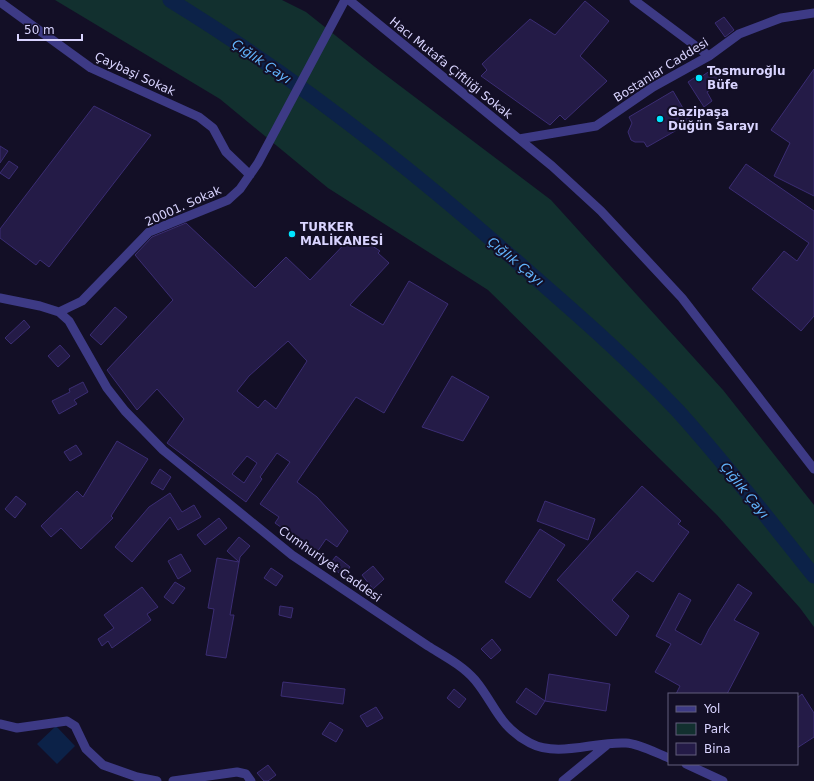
<svg xmlns="http://www.w3.org/2000/svg" width="814" height="781" font-family="'DejaVu Sans',sans-serif">
  <rect width="100%" height="100%" fill="#130f26"/>
  <!-- green -->
  <path fill="#12302f" d="M55 0H282L306 12 375 67 551 200 723 390 814 505V627L800 608 717 515 488 290 328 188 220 99Z"/>
  <!-- water -->
  <path fill="#0c2248" d="M56 726 75 746 57 764 37 744Z"/>
  <g fill="none" stroke-linecap="round" stroke-linejoin="round">
    <!-- river -->
    <path stroke="#0c2248" stroke-width="15" d="M170 0C294 76 406 164 515 260 571 309 627 357 678 411 726 464 769 520 814 576"/>
  </g>
  <!-- building -->
  <path fill="#241b47" stroke="#3b2d73" fill-rule="evenodd" d="M585 1 609 21 580 56 607 81 565 120 560 115 550 125 481 76 487 70 482 64 530 19 555 35Z
    M724 17 734 30 725 37 715 23Z
    M714 68 723 81 707 92 712 101 704 107 688 82 697 76 698 79Z
    M814 69V196L774 176 790 143 771 130Z
    M673 91 691 122 647 147 644 142H635L631 140 628 132 632 123 629 117Z
    M94 106 151 135 49 267 40 260 36 265 0 238V229Z
    M0 146 8 151 0 163Z
    M9 161 18 167 9 179 0 173Z
    M746 164 814 211V316L801 331 752 289 784 251 797 261 809 243 729 188Z
    M186 223 255 288 286 257 310 280 354 234 380 251 378 253 389 263 350 305 383 325 409 281 448 304 384 413 356 397 297 482 317 497 348 531 337 547 326 539 317 552 275 523 279 517 260 504 290 462 277 453 260 477 262 479 246 502 167 443 184 419 157 389 137 410 107 370 173 300 135 255 152 237ZM288 341 307 361 276 409 265 400 258 408 237 391 249 376ZM247 456 257 463 244 483 232 474Z
    M115 307 127 317 101 345 90 335Z
    M24 320 30 327 11 344 5 338Z
    M60 345 70 356 58 367 48 356Z
    M452 376 489 397 463 441 422 427Z
    M83 382 88 392 74 400 77 404 59 414 52 401 70 392 69 389Z
    M117 441 148 459 111 516 113 518 81 549 61 528 51 537 41 526 77 491 83 497Z
    M76 445 82 454 70 461 64 452Z
    M160 469 171 477 163 490 151 483Z
    M642 486 681 521 678 524 689 532 653 582 637 571 612 600 629 616 616 636 557 580Z
    M170 493 182 512 194 505 201 517 178 530 170 517 132 562 115 547 149 507Z
    M16 496 26 504 15 518 5 509Z
    M545 501 595 519 588 540 537 521Z
    M219 518 227 528 205 545 197 535Z
    M540 529 565 545 530 598 505 582Z
    M239 537 250 546 240 557 230 615H234L226 658 206 655 214 609 208 608 217 558 239 562 227 551Z
    M181 554 191 571 178 579 168 561Z
    M336 556 350 567 343 576 329 565Z
    M373 566 384 579 373 589 362 575Z
    M271 568 283 576 276 586 264 578Z
    M175 582 185 588 173 604 164 597Z
    M738 584 752 593 734 620 759 633 727 694H676L680 686 655 672 671 644 656 636 679 593 691 600 675 630 701 645 709 629Z
    M142 587 158 607 147 614 151 620 112 648 108 641 102 646 98 639 114 628 104 615Z
    M280 606 293 608 291 618 279 615Z
    M492 639 501 650 491 659 481 649Z
    M549 674 610 684 606 711 545 701Z
    M283 682 345 689 343 704 281 696Z
    M526 688 545 701 536 715 516 702Z
    M454 689 466 699 459 708 447 698Z
    M802 694 814 713V737L797 748V698Z
    M376 707 383 718 367 727 360 716Z
    M330 722 343 730 336 742 322 734Z
    M268 765 276 775 268 781H264L257 773Z"/>
  <g fill="none" stroke-linecap="round" stroke-linejoin="round">
    <!-- minor -->
    <path stroke="#3d3a85" stroke-width="9" d="M349 0 552 166 601 211 682 298 814 469
      M634 0 709 56
      M0 2 91 68 199 117 213 128 226 152 250 175
      M519 139 596 126 653 87 709 56 739 34 781 18 814 13
      M0 298 40 306 59 312 69 321 107 388 125 411 163 450 292 555 428 646C444 656 462 665 475 680 495 704 498 726 530 743 558 758 595 741 626 743 640 744 656 753 669 758
      M59 312 82 301 149 232 228 200 240 189 258 163 345 0
      M0 724 17 728 67 721 75 726 86 749 103 765 137 777 157 781
      M686 764 723 781
      M173 781 237 772 246 774 251 781
      M563 781 608 744"/>
  </g>
  <!-- markers -->
  <g fill="#00e5ff" stroke="#130f26" stroke-width="1.5">
    <circle cx="699" cy="78" r="4"/>
    <circle cx="660" cy="119" r="4"/>
    <circle cx="292" cy="234" r="4"/>
  </g>
  <g text-anchor="middle" stroke-width="4" stroke-linejoin="round" paint-order="stroke">
    <!-- street labels -->
    <g font-size="12" fill="#d9d4ff" stroke="#130f26">
      <text transform="translate(451 68) rotate(39)" y="4">Hacı Mutafa Çiftliği Sokak</text>
      <text transform="translate(661 70) rotate(-32)" y="4">Bostanlar Caddesi</text>
      <text transform="translate(135 74) rotate(25)" y="4">Çaybaşi Sokak</text>
      <text transform="translate(183 206) rotate(-24)" y="4">20001. Sokak</text>
      <text transform="translate(330 564) rotate(35)" y="4">Cumhuriyet Caddesi</text>
    </g>
    <!-- poi labels -->
    <g font-size="12" font-weight="bold" fill="#d9d4ff" stroke="#130f26" text-anchor="start">
      <text x="707" y="75">Tosmuroğlu<tspan x="707" dy="14">Büfe</tspan></text>
      <text x="668" y="116">Gazipaşa<tspan x="668" dy="14">Düğün Sarayı</tspan></text>
      <text x="300" y="231">TURKER<tspan x="300" dy="14">MALİKANESİ</tspan></text>
    </g>
    <!-- water labels -->
    <g font-size="13" font-style="italic" fill="#62b6ff" stroke="#130f26">
      <text transform="translate(262 61) rotate(34)" y="5">Çığlık Çayı</text>
      <text transform="translate(516 261) rotate(40)" y="5">Çığlık Çayı</text>
      <text transform="translate(745 490) rotate(51)" y="5">Çığlık Çayı</text>
    </g>
  </g>
  <!-- legend -->
  <rect x="668" y="693" width="130" height="72" fill="#130f26" stroke="#625e7d"/>
  <rect x="676" y="706" width="20" height="6" fill="#3d3a85" stroke="#625e7d"/>
  <text x="704" y="713" font-size="12" fill="#d9d4ff">Yol</text>
  <rect x="676" y="723" width="20" height="12" fill="#12302f" stroke="#625e7d"/>
  <text x="704" y="733" font-size="12" fill="#d9d4ff">Park</text>
  <rect x="676" y="743" width="20" height="12" fill="#241b47" stroke="#625e7d"/>
  <text x="704" y="753" font-size="12" fill="#d9d4ff">Bina</text>
  <!-- scale -->
  <path d="M18 34v6h64v-6" fill="none" stroke="#d9d4ff" stroke-width="2"/>
  <text x="24" y="34" font-size="12" fill="#d9d4ff" stroke="#130f26" stroke-width="3" paint-order="stroke">50 m</text>
</svg>
